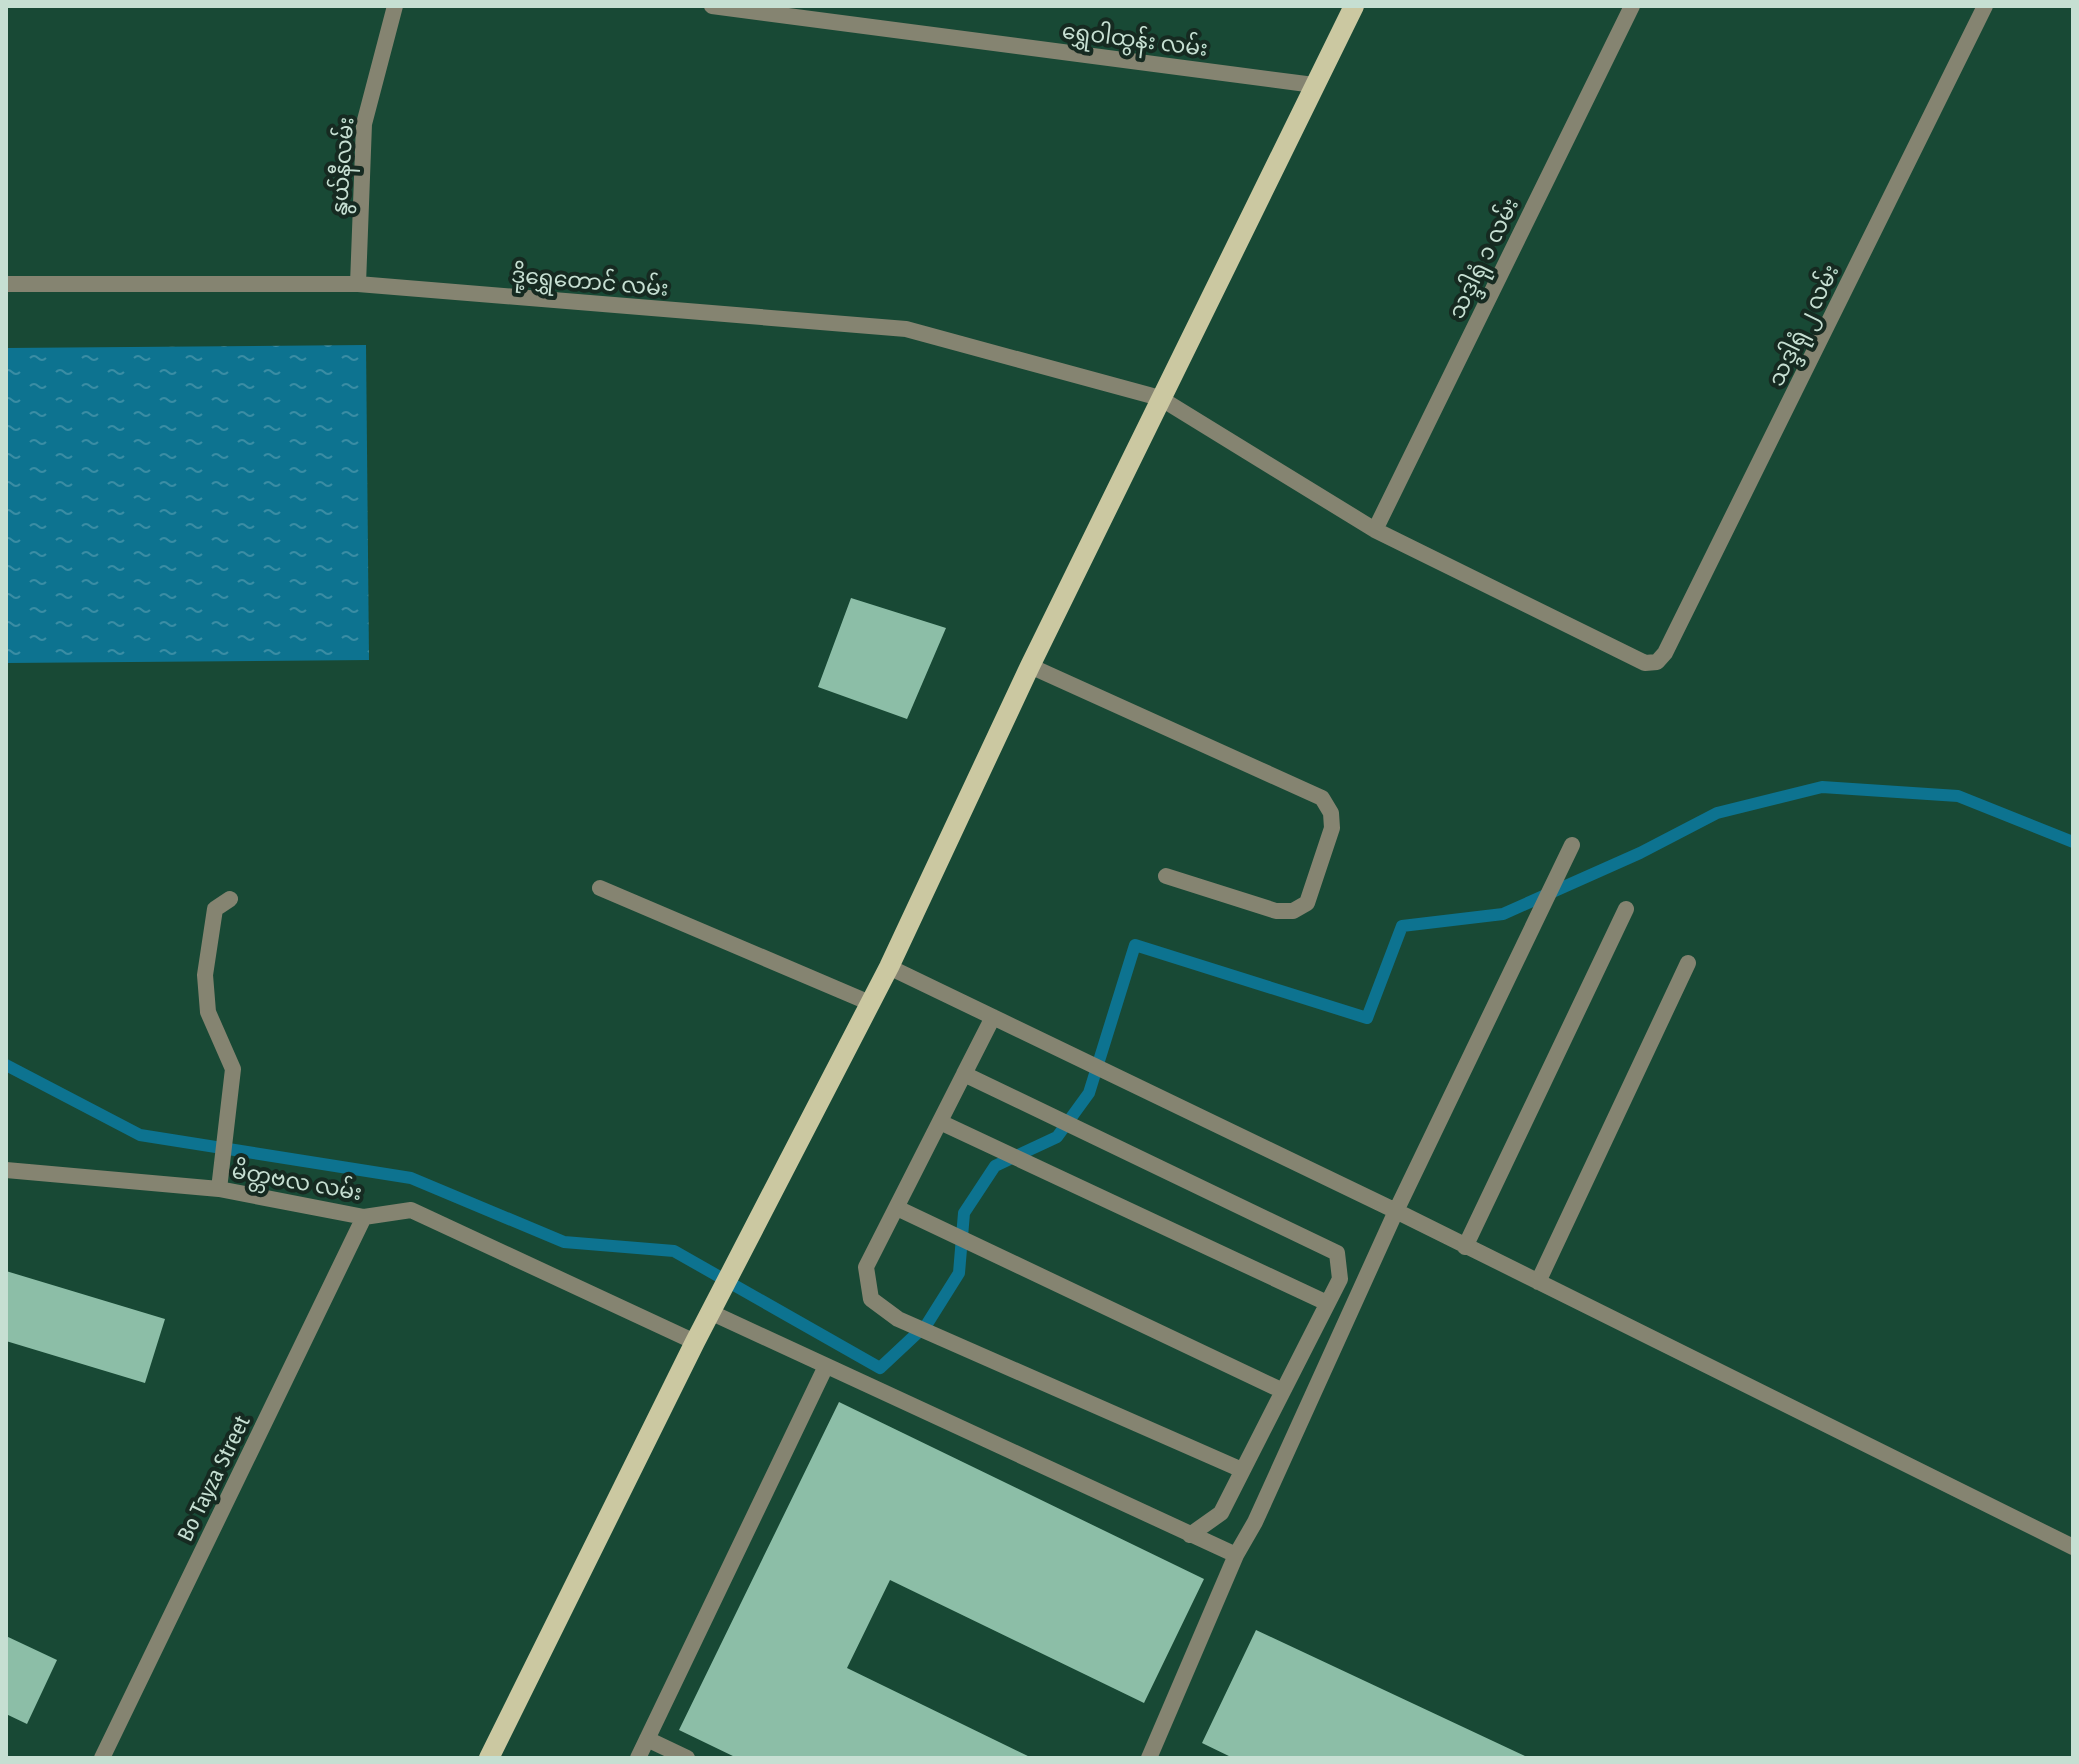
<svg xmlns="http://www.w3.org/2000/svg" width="2079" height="1764" font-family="'Fira Sans Condensed','Noto Sans Myanmar',sans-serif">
  <defs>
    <pattern id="water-ripples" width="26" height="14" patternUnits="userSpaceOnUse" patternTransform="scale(2)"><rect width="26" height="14" fill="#0d7390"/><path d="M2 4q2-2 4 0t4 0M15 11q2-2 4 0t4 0" fill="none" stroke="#3a8da4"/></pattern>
  </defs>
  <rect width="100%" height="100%" fill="#184935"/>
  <!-- water -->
  <path fill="url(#water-ripples)" d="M366 345 369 660 6 663V348Z"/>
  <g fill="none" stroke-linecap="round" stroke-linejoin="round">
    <!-- stream -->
    <path stroke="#0d7390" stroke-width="12" d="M6 1065 140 1135 411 1178 564 1242 674 1251 880 1368 927 1324 959 1273 964 1213 995 1166 1057 1137 1089 1093 1135 945 1367 1018 1402 926 1503 914 1640 853 1717 813 1822 787 1958 796 2073 842"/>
  </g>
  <!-- building -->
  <path fill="#8cbea7" d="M851 598 946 628 907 719 818 687Z
    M6 1271 165 1319 145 1383 6 1341Z
    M839 1402 1204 1579 1144 1703 890 1580 847 1668 1032 1758H737L679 1730Z
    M1256 1630 1529 1758H1233L1202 1743Z
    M6 1636 57 1660 27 1724 6 1714Z"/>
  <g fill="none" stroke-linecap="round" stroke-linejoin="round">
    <!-- service -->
    <path stroke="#858471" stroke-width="16" d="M1030 666 1322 798 1331 813 1332 828 1307 903 1293 911H1276L1166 876
      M1572 845 1396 1211 2073 1547
      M600 888 870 1003
      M964 1074 993 1017
      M940 1122 1327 1303
      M897 1208 1283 1391
      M1465 1247 1626 909
      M1538 1282 1688 963
      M710 1312 1236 1555 1255 1522 1396 1211 889 967
      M1190 1535 1221 1513 1340 1279 1337 1253 964 1074 866 1267 871 1299 898 1319 1242 1470
      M647 1739 687 1758
      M638 1758 826 1366
      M1149 1758 1236 1555"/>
    <!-- minor -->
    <path stroke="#858471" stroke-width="16" d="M712 6 1314 85
      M6 284H358L906 329 1160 398 1375 530 1645 663 1657 662 1665 653 1985 6
      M358 284 364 124 395 6
      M1375 530 1632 6
      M6 1170 219 1189 364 1217 411 1210 695 1342
      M219 1189 233 1069 208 1012 205 975 215 909 230 899
      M102 1758 364 1217"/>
    <!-- primary -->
    <path stroke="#cbc8a1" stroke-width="20" d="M489 1758 695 1342 889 967 1030 666 1354 6"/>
  </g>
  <g text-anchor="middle" stroke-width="8" stroke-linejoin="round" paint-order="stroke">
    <!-- street labels -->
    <g font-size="22" fill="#c6dfd2" stroke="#162a21">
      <text transform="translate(1135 39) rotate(7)" y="8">ရွှေဝါထွန်း လမ်း</text>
      <text transform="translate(342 166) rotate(-86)" y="8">နွယ်နီလမ်း</text>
      <text transform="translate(1483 258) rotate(-64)" y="8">သဒ္ဒါရုံ ၁ လမ်း</text>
      <text transform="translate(590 281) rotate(5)" y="8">ဒို့ရွှေတောင် လမ်း</text>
      <text transform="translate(1803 325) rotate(-64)" y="8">သဒ္ဒါရုံ ၂ လမ်း</text>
      <text transform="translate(297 1181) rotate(10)" y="8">မိတ္တဗလ လမ်း</text>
      <text transform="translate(213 1478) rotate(-64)" y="8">Bo Tayza Street</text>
    </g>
  </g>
  <!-- border -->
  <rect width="2079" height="1764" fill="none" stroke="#c6dfd2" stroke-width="16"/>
</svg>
